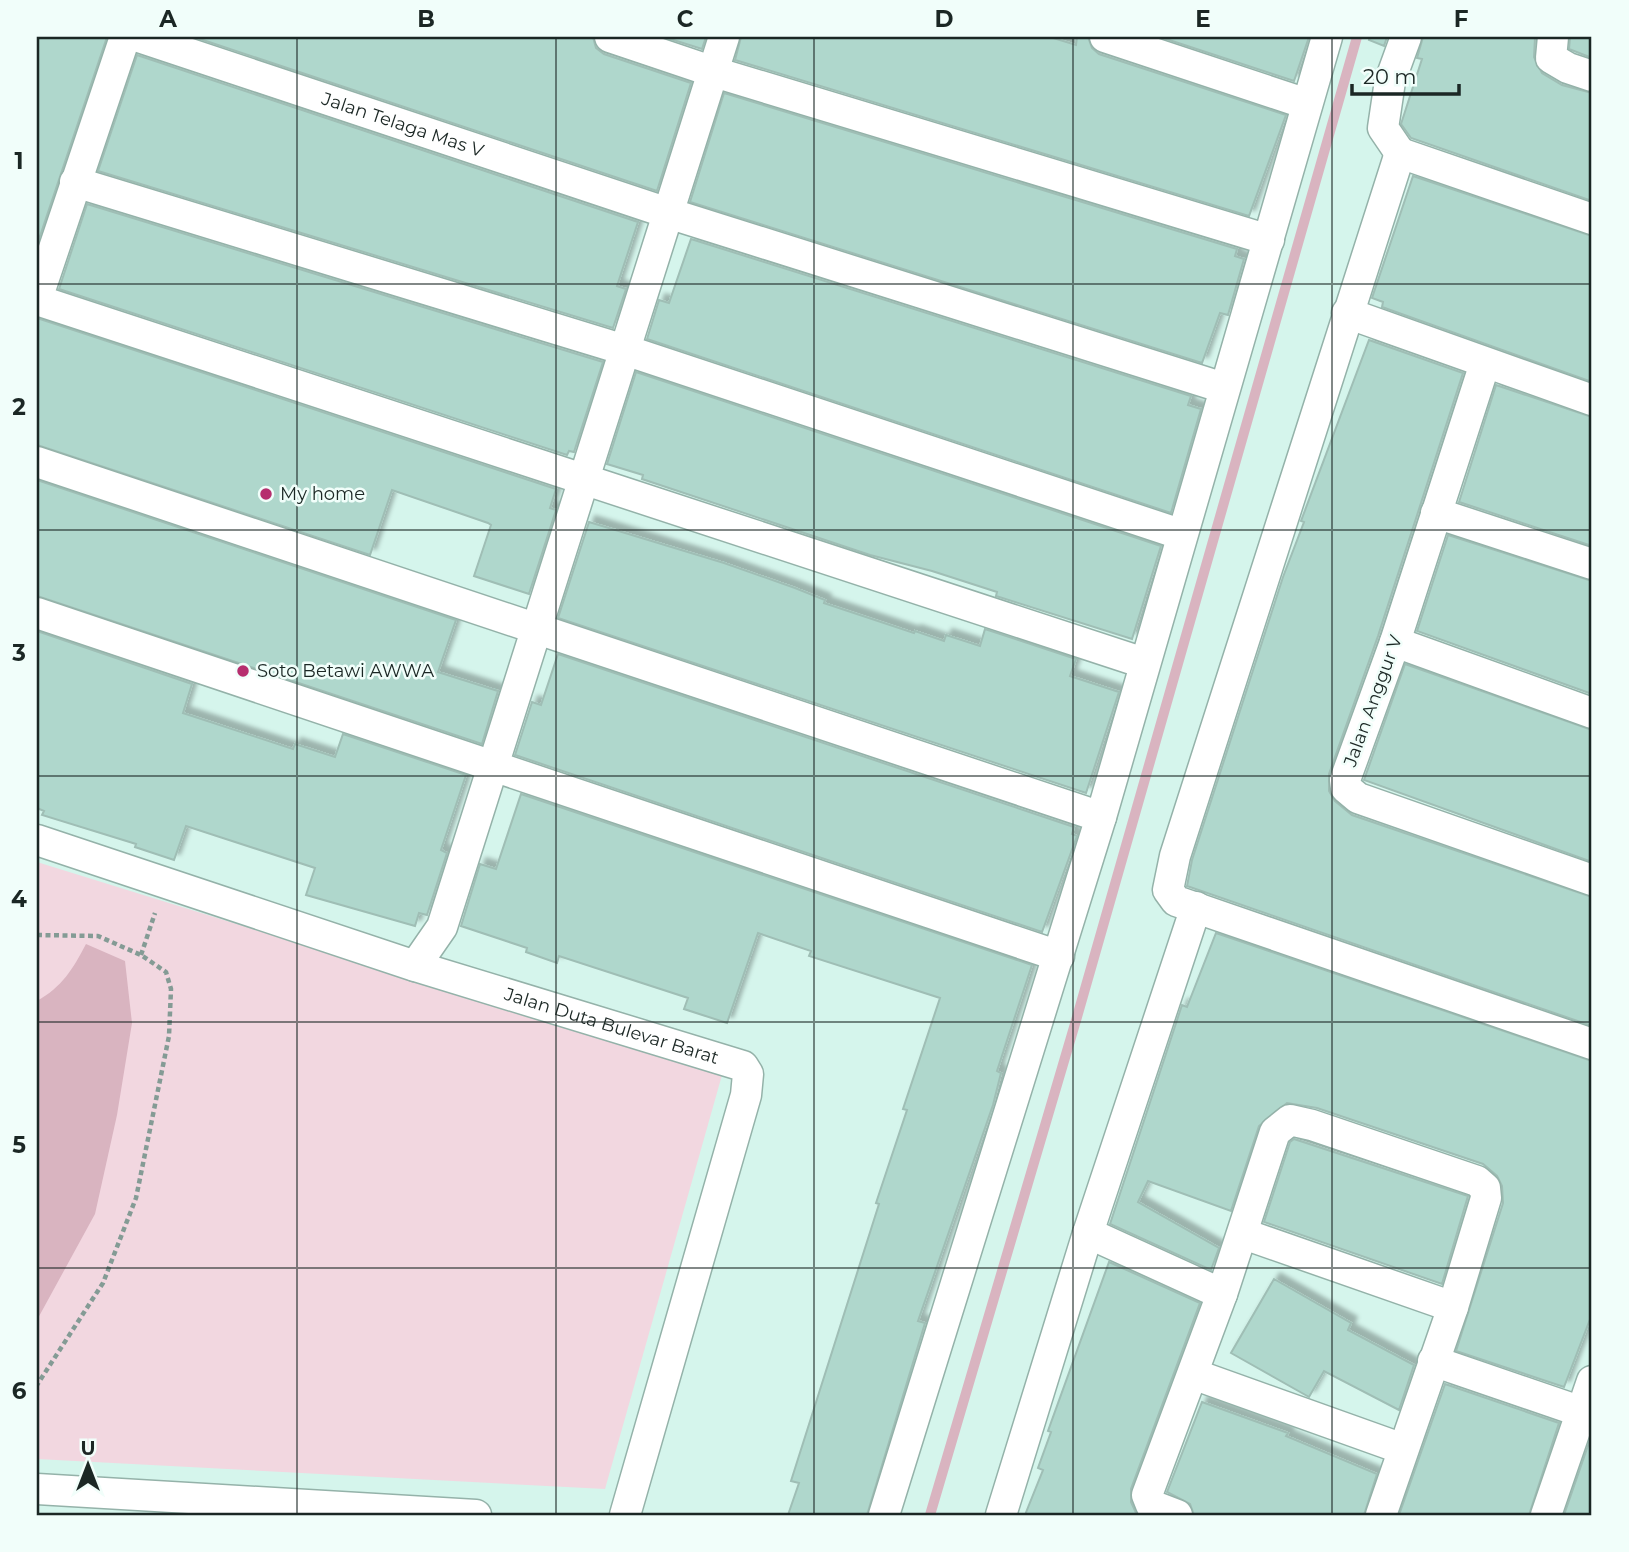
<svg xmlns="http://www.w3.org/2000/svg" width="1629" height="1552" font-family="Montserrat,sans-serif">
  <defs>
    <filter id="shadow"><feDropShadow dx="6" dy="-6" stdDeviation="2" flood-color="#0004"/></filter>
  </defs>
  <rect width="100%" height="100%" fill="#d5f5ec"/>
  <!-- green -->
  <path fill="#f2d7e0" d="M37 862 722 1075 605 1489 37 1459Z"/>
  <!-- water -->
  <path fill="#d9b4c0" d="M86 944 125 961 132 1023 117 1115 95 1214 37 1320V1001C62 987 73 969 86 944Z"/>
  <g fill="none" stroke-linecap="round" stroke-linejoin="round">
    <!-- stream -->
    <path stroke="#d9b4c0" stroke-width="10" d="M930 1515 1077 1017 1357 37"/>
  </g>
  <!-- building -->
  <path fill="#afd7cc" stroke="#9fbeb5" stroke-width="2" filter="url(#shadow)" d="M37 37H107L37 245Z
    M194 37H593L596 48 604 54 691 83 657 191Z
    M664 37H706L702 49Z
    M741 37H1050L1076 45 1077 37H1088L1092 48 1099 54 1286 115 1249 216 735 60Z
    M1160 37H1309L1294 81Z
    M1370 37H1387L1384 46 1369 40Z
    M1423 37H1535L1534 57 1542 73 1562 85 1592 93V201L1411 138 1401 124 1422 59 1417 58Z
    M1570 37H1592V58L1569 49Z
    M137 55 638 222 617 286 626 289 613 328 98 171Z
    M724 93 1237 249 1235 256 1244 259 1228 315 1220 313 1202 363 690 202Z
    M1413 176 1592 236V382L1382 307 1383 302 1372 298Z
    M87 204 603 362 574 452 569 451 567 455 59 289Z
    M691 239 1191 396 1188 405 1201 409 1171 513 647 339 659 300 669 303Z
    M37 318 556 489 550 508 556 510 529 594 474 576 491 525 488 523 392 490 370 555 37 445Z
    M1369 340 1463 373 1378 636 1329 774V791L1335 801 1352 815 1592 897V1026L1187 886 1192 860 1283 577 1304 522 1301 521Z
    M636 372 1161 546 1132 639 996 596 997 592 932 571 870 555 642 479 643 475 607 464Z
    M1496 385 1592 417V546L1459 502Z
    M37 480 456 620 438 672 498 691 482 744 37 596Z
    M589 522 724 563 795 588 825 600 824 603 914 633 915 631 944 641 946 635 980 646 985 629 1076 659 1070 676 1119 692 1086 793 558 618Z
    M1448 535 1592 581V694L1417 631Z
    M37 631 192 684 183 713 293 749 295 744 335 757 343 734 466 775 441 850 447 853 427 915 419 913 415 926 306 895 315 868 186 826 174 860 135 847 136 844 42 815 44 811 37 808Z
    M558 654 1074 827 1072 834 1077 836 1042 932 515 755 532 702 541 705Z
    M1405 664 1592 730V862L1364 780Z
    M521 794 1032 965 997 1071 1001 1073 993 1105 918 1321 925 1323 867 1515H788L799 1483 791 1481 879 1204 876 1203 907 1110 903 1109 940 998 809 956 811 951 758 933 727 1023 684 1009 688 998 559 956 557 963 526 952 527 948 461 926 480 864 496 869Z
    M1216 933 1592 1061V1314L1564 1387 1456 1351 1503 1203 1502 1186 1497 1176 1483 1164 1317 1108 1287 1103 1259 1126 1231 1211 1148 1181 1138 1202 1219 1248 1211 1270 1110 1224 1180 1011 1182 1005 1187 1007Z
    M1294 1139 1468 1196 1442 1284 1264 1222 1290 1142Z
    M1109 1262 1200 1303 1131 1489V1502L1137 1515H1025L1043 1470 1038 1468 1051 1432 1048 1431Z
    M1274 1279 1351 1323 1348 1330 1414 1365 1399 1410 1324 1371 1309 1397 1231 1353Z
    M1445 1384 1559 1423 1529 1515H1399Z
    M1202 1402 1288 1433 1286 1436 1377 1474 1364 1515H1194L1190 1504 1167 1492Z
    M1592 1434V1515H1564Z"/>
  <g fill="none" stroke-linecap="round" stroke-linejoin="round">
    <defs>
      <g id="minor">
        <path id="s1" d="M139 37 668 213 1224 388"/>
        <path d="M610 37 714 72 1269 240"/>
        <path d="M1105 37 1307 104"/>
        <path d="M1553 37 1551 58 1568 68 1592 76"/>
        <path d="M1400 153 1175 856 1168 890 1176 901 1592 1044"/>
        <path d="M1400 153 1592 219"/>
        <path d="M1400 153 1383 128 1390 81 1406 37"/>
        <path d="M75 182 625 350 1180 534"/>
        <path d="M37 299 125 37"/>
        <path d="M37 300 1144 663"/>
        <path d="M1347 313 1592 400"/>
        <path d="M1485 363 1395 642 1345 780 1346 788 1358 798 1592 880"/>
        <path d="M37 462 1101 817"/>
        <path d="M1436 513 1592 564"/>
        <path d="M37 613 1059 956"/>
        <path d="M1395 642 1592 713"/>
        <path id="s2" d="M37 840 415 966 743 1066 748 1074 746 1095 625 1515"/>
        <path d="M415 966 442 927 724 37"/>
        <path d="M1088 1233 1222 1294"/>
        <path d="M1244 1234 1453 1307"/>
        <path d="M1433 1361 1582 1412"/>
        <path d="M1193 1374 1403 1449"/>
        <path d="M37 1489 476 1515"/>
        <path d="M884 1515 1101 817 1327 37"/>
        <path d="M1001 1515 1088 1233 1196 907"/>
        <path d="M1177 1515 1151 1505 1147 1495 1222 1294 1275 1132 1290 1120 1312 1125 1477 1181 1485 1188 1486 1198 1453 1307 1381 1515"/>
        <path d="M1546 1515 1592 1381"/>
      </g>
    </defs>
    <!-- minor casing -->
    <use href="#minor" stroke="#94b2a9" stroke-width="33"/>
    <!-- path -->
    <path stroke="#849b95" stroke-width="4.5" stroke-dasharray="5 3.5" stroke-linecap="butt" d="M37 935 98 936 141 955 166 972 171 989 169 1036 136 1198 103 1283 37 1385
      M141 955 155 913"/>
    <!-- minor -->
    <use href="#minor" stroke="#fff" stroke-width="30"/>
  </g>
  <!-- grid -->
  <path fill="none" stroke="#1b2724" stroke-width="2" stroke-opacity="0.55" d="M297 37V1515M556 37V1515M814 37V1515M1073 37V1515M1332 37V1515M37 284H1592M37 530H1592M37 776H1592M37 1022H1592M37 1268H1592"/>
  <!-- markers -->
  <g fill="#b62e6e" stroke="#f1fefa" stroke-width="2.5">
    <circle cx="266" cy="494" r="7"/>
    <circle cx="243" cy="671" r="7"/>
  </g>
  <g text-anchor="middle" stroke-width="5" stroke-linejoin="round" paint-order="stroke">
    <!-- street labels -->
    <g font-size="18" fill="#1b2724" stroke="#f1fefa">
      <text dy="6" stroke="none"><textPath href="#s1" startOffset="278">Jalan Telaga Mas V</textPath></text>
      <text transform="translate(1373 701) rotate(-70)" y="6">Jalan Anggur V</text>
      <text dy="6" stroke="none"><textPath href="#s2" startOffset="604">Jalan Duta Bulevar Barat</textPath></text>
    </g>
    <!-- poi labels -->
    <g font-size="18" fill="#1b2724" stroke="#f1fefa" text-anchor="start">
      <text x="280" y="500">My home</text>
      <text x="257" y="677">Soto Betawi AWWA</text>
    </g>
  </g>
  <!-- border -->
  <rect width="1629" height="1552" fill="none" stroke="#f1fefa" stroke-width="77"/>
  <!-- north arrow -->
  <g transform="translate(88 1465)" stroke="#f1fefa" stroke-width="5" paint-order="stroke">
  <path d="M0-5L12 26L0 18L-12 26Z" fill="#1b2724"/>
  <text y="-10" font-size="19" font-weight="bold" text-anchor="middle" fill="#1b2724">U</text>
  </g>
  <!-- scale -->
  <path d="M1352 84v10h107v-10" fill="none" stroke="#1b2724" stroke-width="3.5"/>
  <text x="1363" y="84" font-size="21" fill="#1b2724" stroke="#f1fefa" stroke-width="5" paint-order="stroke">20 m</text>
  <rect x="38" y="38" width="1552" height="1476" fill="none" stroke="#1b2724" stroke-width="2.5"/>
  <g font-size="23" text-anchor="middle" font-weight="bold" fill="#1b2724">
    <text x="168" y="27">A</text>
    <text x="426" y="27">B</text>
    <text x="685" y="27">C</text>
    <text x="944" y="27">D</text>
    <text x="1203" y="27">E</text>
    <text x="1461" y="27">F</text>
    <text x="19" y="169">1</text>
    <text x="19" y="415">2</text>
    <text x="19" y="661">3</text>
    <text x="19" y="907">4</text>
    <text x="19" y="1153">5</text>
    <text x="19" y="1399">6</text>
  </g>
</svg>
